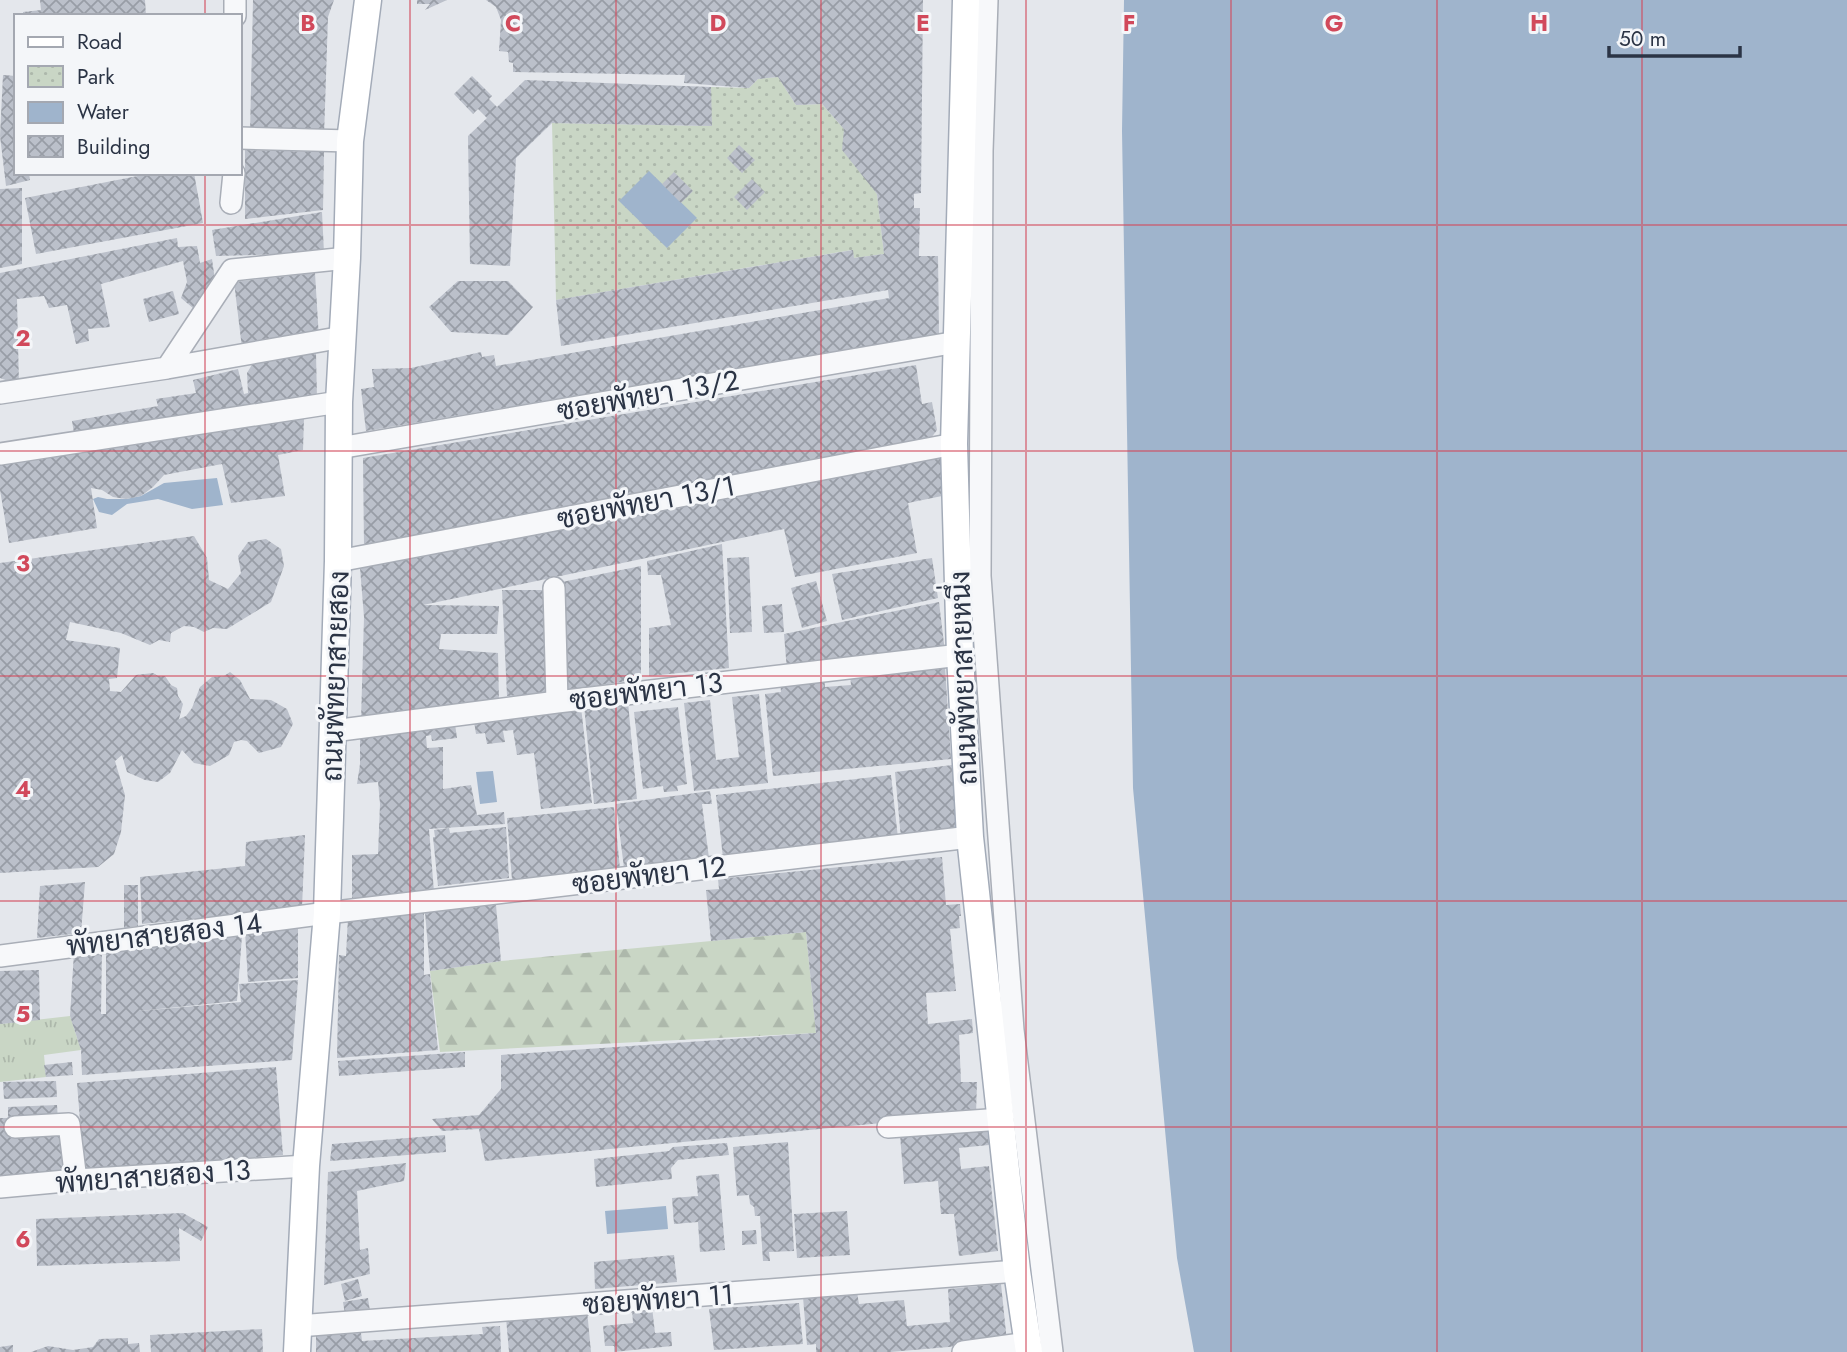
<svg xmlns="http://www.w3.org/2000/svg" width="1847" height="1352" font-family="Jost,Sarabun,sans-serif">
  <defs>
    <pattern id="grass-tufts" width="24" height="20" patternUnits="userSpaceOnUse" patternTransform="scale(1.75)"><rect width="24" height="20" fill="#c9d6c5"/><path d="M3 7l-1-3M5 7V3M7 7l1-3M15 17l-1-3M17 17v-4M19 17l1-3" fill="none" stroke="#adb8ab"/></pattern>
    <pattern id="forest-firs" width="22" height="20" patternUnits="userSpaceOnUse" patternTransform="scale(1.75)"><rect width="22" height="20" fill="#c9d6c5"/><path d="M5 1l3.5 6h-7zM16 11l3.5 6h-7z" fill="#adb8ab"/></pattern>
    <pattern id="park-dots" width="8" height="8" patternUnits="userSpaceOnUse" patternTransform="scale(1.75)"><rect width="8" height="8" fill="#c9d6c5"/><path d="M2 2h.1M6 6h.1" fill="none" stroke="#adb8ab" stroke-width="1.8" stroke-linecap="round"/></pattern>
    <pattern id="building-cross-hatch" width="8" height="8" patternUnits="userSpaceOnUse" patternTransform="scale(1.75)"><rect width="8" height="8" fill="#bbc0ca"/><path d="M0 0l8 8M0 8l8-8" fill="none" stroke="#989da6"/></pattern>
  </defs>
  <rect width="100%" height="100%" fill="#e4e7ec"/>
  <!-- grass -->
  <path fill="url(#grass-tufts)" d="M70 1016 81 1050 44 1055 46 1077 0 1082V1024Z"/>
  <!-- forest -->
  <path fill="url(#forest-firs)" d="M806 932 816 1033 440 1052 430 971 501 961Z"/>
  <!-- park -->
  <path fill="url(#park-dots)" d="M778 77 796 105 822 104 844 129 877 194 884 254 854 258 852 250 556 300 552 123 711 126V87L749 88 758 79Z"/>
  <!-- water -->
  <path fill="#9fb4cc" d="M1124 0H1847V1352H1194L1177 1258 1133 788 1122 131Z
    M649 171 697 218 667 248 619 201Z
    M217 478 223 505 192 509 158 499 127 504 112 515 99 512 93 499 98 497 107 499H126L141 496 164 483Z
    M493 771 497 802 480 804 476 772Z
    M666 1206 668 1229 607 1234 605 1211Z"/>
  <!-- building -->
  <path fill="url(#building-cross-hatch)" d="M40 0H145L146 16H23V12L41 10Z
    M253 0H334L328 17 324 136 250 133Z
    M417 0H447L425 10 430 4H417Z
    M486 0H923L921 193 914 194V208H920L919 256H938L939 335 366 431 361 389 374 387 372 369 411 368 481 352 482 357 494 355 496 366 889 298 888 290 561 346 556 300 853 250 854 258 884 254 877 194 842 150 844 129 822 104 796 105 778 77 758 79 749 88 684 83 685 75 513 72V63L509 62 508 52 499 51 501 20 496 7Z
    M3 75 16 76V173H29L30 180 6 186 0 136Z
    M472 76 492 96 489 99 497 107 525 80 711 87 712 126 552 123 516 158 510 266 470 264 468 136 487 118 478 109 473 114 454 94Z
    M739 145 755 160 742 173 727 158Z
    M245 150 324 152 323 210 245 219Z
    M674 172 693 191 681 203 662 184Z
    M153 173H194L203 223 36 254 25 198Z
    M752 179 765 192 747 210 734 197Z
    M22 188V264L0 268V189Z
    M322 212 324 253 216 256 212 230Z
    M177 238 178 247 197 246 200 263 212 259 215 280 193 308 181 298 187 282 183 261 101 284 110 327 88 329 89 341 76 344 67 305 49 308 44 296 17 299 19 385 0 378V273Z
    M315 273 319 339 242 348 234 282Z
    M458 281H508L533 307 508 335 451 332 429 307Z
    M173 291 179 314 149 322 143 299Z
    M316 353 317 399 75 440 72 421 158 406 156 399 196 393 193 380 238 369 244 394 248 393 247 373 253 363Z
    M916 365 922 404 932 402 937 430 931 438 364 547 363 458Z
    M304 418 303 450 278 455 285 496 231 503 222 464 164 475 153 487 141 496 126 499 113 497 102 490 91 488 97 528 9 543 0 490V461Z
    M942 457V496L908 503 917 553 795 577 784 529 423 605 499 606 497 634H441L439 649 498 653 499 703 361 720 364 617 360 568Z
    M194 536 207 558 209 580 228 589 241 573 238 556 248 542 266 539 281 549 284 566 271 602 227 629 213 628 204 632 194 627 184 626 171 633 170 642 159 640 150 645 121 633 70 622 66 640 120 648 117 678 109 679 110 691 121 692 136 675 153 673 158 676H165L171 685 177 688 178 696 183 704 179 719 186 716 192 708 200 687 212 677 224 676 230 672 240 680 250 699 271 700 287 709 293 724 281 747 259 753 247 741 241 740 234 742 229 755 210 766 194 763 182 750 170 773 158 782 145 780 127 772 122 755 115 761 125 795 121 832 114 854 98 867 0 873V563Z
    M722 544 729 668 649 676V628L671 625 661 575H648L647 561Z
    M749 557 752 632 730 633 727 558Z
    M932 558 938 598 842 620 832 574Z
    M641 566V679L561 691 557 583Z
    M816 581 827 621 802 628 791 588Z
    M502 590H550L551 693 507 696Z
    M939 602 945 652 787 671 784 634Z
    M782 604 784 632 764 633 762 606Z
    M945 667 951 759 773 776 765 694 781 692 780 680 824 675 825 687 851 685 850 674Z
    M759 694 768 783 694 791 684 703 710 700 716 760 739 757 732 697Z
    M628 702 637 799 594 804 584 706Z
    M581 707 592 803 541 809 534 753 517 755 513 730 503 731 505 742 487 744 485 733 476 734 474 721Z
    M678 707 687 784 677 786 678 791 664 792 663 786 643 789 634 712Z
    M455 724 457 738 432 741 431 735 426 736 427 748 443 747V789L471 785 477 815 504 812 505 824 429 829 434 892 352 902V855L378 854 380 804 378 782 357 784 360 764V738Z
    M952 765 958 834 901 839 895 772Z
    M891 775 898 838 723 858 716 795Z
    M710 791 712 804H702L709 858 624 868 616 804Z
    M614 807 620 869 512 880 507 818Z
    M506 827 509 878 438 886 433 837H435L434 830 449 828 450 833Z
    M305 835 302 908 142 924 140 877 245 866 246 842Z
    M942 857 946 905 960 904 961 916H959L960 928 950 929 956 991 926 993 928 1024 972 1019 973 1033 959 1035 961 1082H977L976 1114 485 1161 479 1129 442 1131 432 1119 479 1115 501 1089V1055L816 1033 806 932 711 941 706 890 719 889 718 879Z
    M85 882 81 933 37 938 40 886Z
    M124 885H138V926L124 928Z
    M496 905 501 961 430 971 425 912Z
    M424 910V975L430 974 438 1050 337 1058 339 955 346 956 348 916Z
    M298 926V978L248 982 245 931Z
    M242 936 237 1001 139 1011 241 1002 239 984 298 980 292 1060 82 1075 81 1050 70 1016 74 952 102 948 101 1014H106V953Z
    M39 970 40 1020 0 1024V971Z
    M465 1052V1067L339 1076 338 1061Z
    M72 1062 73 1075 46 1077 44 1065Z
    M276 1067 283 1155 84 1171 77 1083Z
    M56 1081 57 1097 4 1099 3 1082Z
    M57 1105 58 1121 65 1128 69 1172 0 1179V1118H8V1107Z
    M987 1128 989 1145 959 1148 961 1169 989 1166 998 1251 959 1256 954 1214H941L938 1181 904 1184 900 1135Z
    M445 1135 446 1152 330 1161 332 1144Z
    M788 1142 794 1251 769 1252 770 1261H763L760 1216H755L754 1207 750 1204 749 1195 737 1196 733 1147Z
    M727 1143 729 1155 678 1160 671 1168 672 1179 596 1187 594 1159 669 1151 673 1147Z
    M406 1163 404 1181 357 1191 360 1250 368 1248 370 1274 324 1285 328 1172Z
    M719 1174 725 1250 700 1252 698 1222 674 1224 672 1198 698 1196 696 1176Z
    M847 1211 850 1255 797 1258 794 1214Z
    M183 1213 208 1227 201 1241 179 1228 180 1261 37 1266 36 1219Z
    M756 1230 757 1244 742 1245V1231Z
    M674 1255 677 1282 595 1289 594 1262Z
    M358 1279 362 1296 345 1301 341 1284Z
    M1001 1284 1007 1342 890 1352H816V1344L807 1345 803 1297 857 1292 859 1304 904 1300 907 1326 950 1322 948 1289Z
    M368 1298 370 1311 345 1315 343 1302Z
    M799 1303 803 1344 714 1350 709 1309Z
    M652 1307 655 1333 671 1332 672 1346 614 1352V1346H605L603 1326 633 1323 632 1309Z
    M587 1310 591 1352H509L506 1318Z
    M500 1326 501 1352H316V1336L361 1333 362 1341 483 1334 482 1327Z
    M262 1329 263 1352H151L150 1335Z
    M128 1338V1344L139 1343 140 1352H31L48 1346 73 1350 93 1347 99 1339Z
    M13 1345V1352H0V1347Z"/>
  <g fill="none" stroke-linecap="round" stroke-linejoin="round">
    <defs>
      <path id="minor" d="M235 0V16
        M987 0 982 151 980 576 1013 1030 1052 1352
        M240 138 350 141
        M231 203 234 173
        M343 337 167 368 232 270 347 258
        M0 393 167 368
        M339 448 957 342
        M0 454 339 402
        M338 561 954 444
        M554 588 557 702
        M333 731 557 702 960 655
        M0 956 327 913 970 837
        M15 1127 69 1124 76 1180
        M888 1127 1002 1119
        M0 1187 76 1180 306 1166
        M298 1326 1017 1271
        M963 1352 1028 1343"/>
      <path id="major" d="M966 0 954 444 960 655 970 837 1017 1271 1029 1352
        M297 1352 306 1166 327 913 338 561 339 402 347 258 350 141 368 0"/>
    </defs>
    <!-- minor casing -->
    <use href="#minor" stroke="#a9aeb7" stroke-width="24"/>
    <!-- major casing -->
    <use href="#major" stroke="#a3abb8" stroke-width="29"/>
    <!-- minor -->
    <use href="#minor" stroke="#f7f8fa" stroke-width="21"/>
    <!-- major -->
    <use href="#major" stroke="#fff" stroke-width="26"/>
  </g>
  <!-- grid -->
  <path fill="none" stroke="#d1495b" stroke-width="2" stroke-opacity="0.55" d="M205 0V16M410 0V1352M616 0V1352M821 0V1352M1026 0V1352M1231 0V1352M1437 0V1352M1642 0V1352M205 173V1352M0 225H1847M0 451H1847M0 676H1847M0 901H1847M0 1127H1847"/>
  <g text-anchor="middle" stroke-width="6" stroke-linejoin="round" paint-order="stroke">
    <!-- street labels -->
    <g font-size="28" fill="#2b3445" stroke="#f4f6f9">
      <text transform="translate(648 395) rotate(-10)" y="10">ซอยพัทยา 13/2</text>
      <text transform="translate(646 502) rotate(-11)" y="10">ซอยพัทยา 13/1</text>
      <text transform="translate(335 676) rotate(-88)" y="10">ถนนพัทยาสายสอง</text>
      <text transform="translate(963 678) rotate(-92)" y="10">ถนนพัทยาสายหนึ่ง</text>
      <text transform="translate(646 691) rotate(-7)" y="10">ซอยพัทยา 13</text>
      <text transform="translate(649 875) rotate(-7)" y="10">ซอยพัทยา 12</text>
      <text transform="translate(164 934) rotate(-7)" y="10">พัทยาสายสอง 14</text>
      <text transform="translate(153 1176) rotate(-4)" y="10">พัทยาสายสอง 13</text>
      <text transform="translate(658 1299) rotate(-4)" y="10">ซอยพัทยา 11</text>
    </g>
  </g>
  <g font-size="23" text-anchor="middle" font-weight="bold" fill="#d1495b" stroke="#f4f6f9" stroke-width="6" stroke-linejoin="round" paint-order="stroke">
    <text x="308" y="31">B</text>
    <text x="513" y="31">C</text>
    <text x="718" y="31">D</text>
    <text x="923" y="31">E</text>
    <text x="1129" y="31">F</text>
    <text x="1334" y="31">G</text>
    <text x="1539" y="31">H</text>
    <text x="23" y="346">2</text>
    <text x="23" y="571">3</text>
    <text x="23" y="797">4</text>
    <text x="23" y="1022">5</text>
    <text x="23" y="1247">6</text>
  </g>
  <!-- legend -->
  <rect x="14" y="14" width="228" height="161" fill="#f4f6f9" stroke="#a4a8b1" stroke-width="2"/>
  <rect x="28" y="37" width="35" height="10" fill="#ffffff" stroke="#a4a8b1" stroke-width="2"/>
  <text x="77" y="49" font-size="21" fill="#2b3445">Road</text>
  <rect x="28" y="66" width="35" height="21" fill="url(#park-dots)" stroke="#a4a8b1" stroke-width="2"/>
  <text x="77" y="84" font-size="21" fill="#2b3445">Park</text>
  <rect x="28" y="102" width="35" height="21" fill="#9fb4cc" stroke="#a4a8b1" stroke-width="2"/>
  <text x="77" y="119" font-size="21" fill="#2b3445">Water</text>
  <rect x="28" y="136" width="35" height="21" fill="url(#building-cross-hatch)" stroke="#a4a8b1" stroke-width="2"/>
  <text x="77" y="154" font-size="21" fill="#2b3445">Building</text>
  <!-- scale -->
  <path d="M1609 46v10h131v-10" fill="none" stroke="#2b3445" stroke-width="3.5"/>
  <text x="1619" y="46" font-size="21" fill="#2b3445" stroke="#f4f6f9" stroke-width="5" paint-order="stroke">50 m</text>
</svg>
